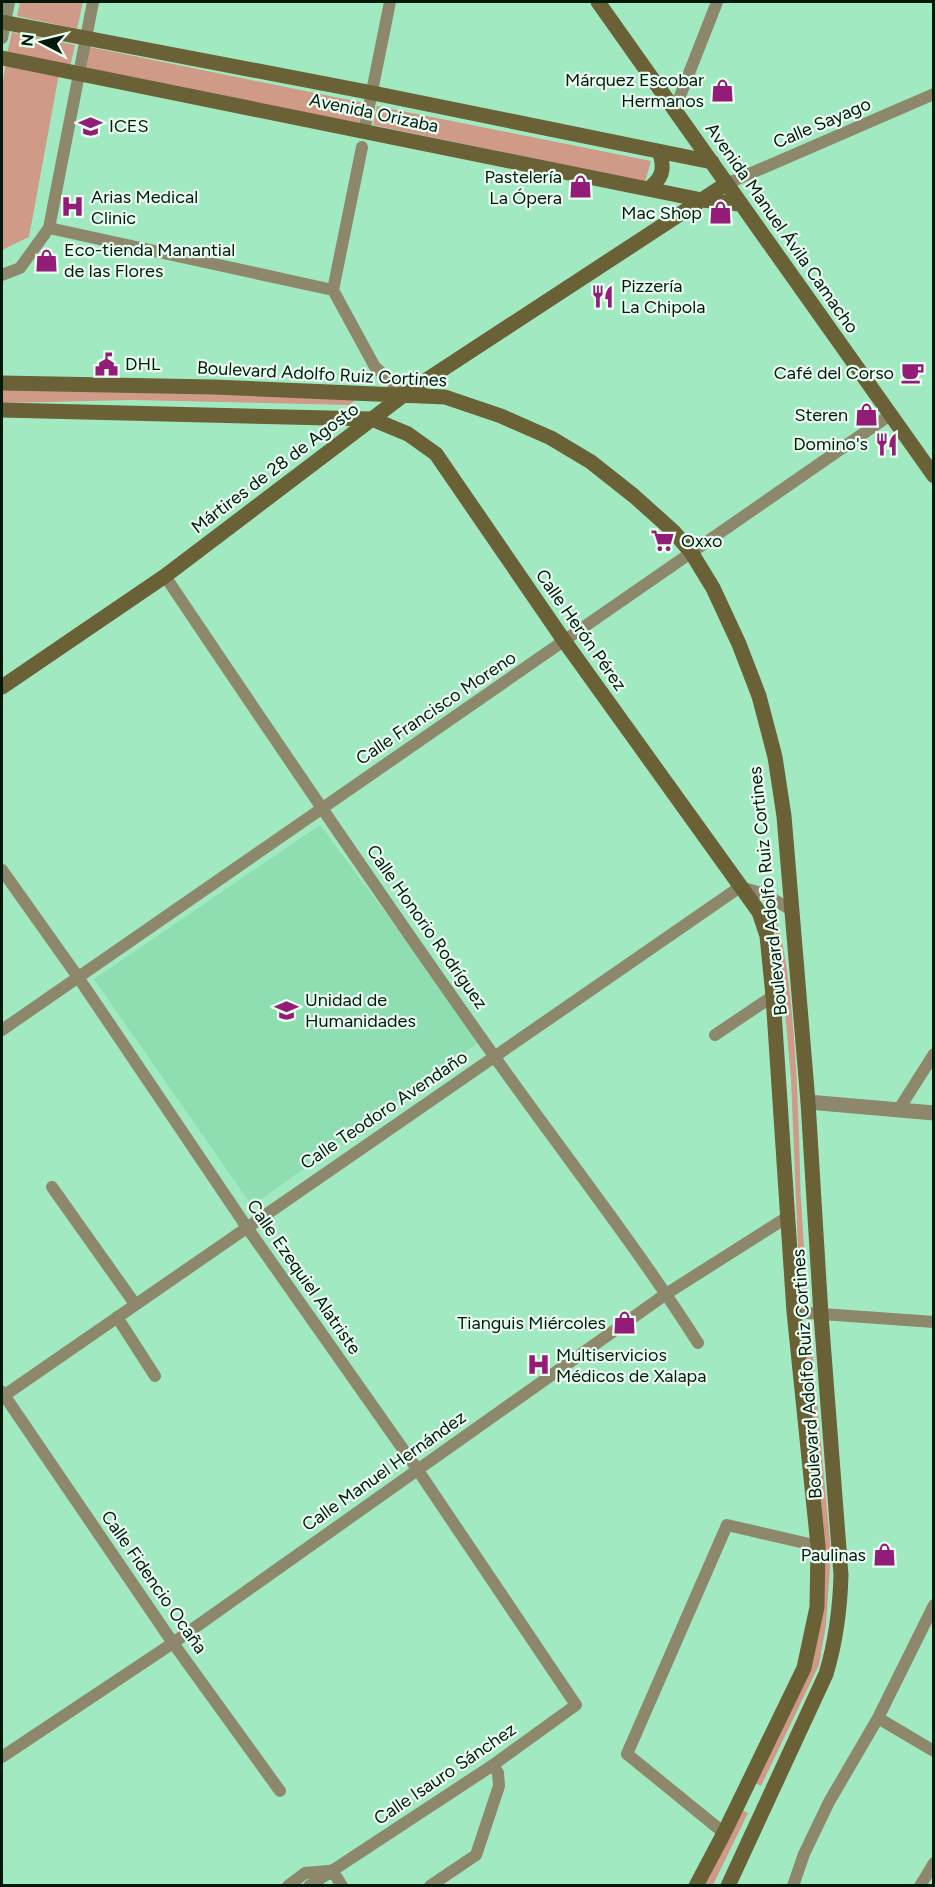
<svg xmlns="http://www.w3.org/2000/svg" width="935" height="1887" font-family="Figtree,sans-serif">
  <rect width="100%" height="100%" fill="#a1eac1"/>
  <!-- built -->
  <path fill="#8edeb2" d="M320 825 481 1041 252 1206 94 979Z"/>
  <!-- green -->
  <path fill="#d09a88" d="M20 2H83L77 29 17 16Z
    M12 32 75 45 70 67 7 54Z
    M90 47 364 103 359 123 86 70Z
    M6 62 59 74 29 237 2 250V87Z
    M377 106 651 161 645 182 373 125Z
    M2 389 366 392 349 405 132 400 2 403Z
    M764 898C797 924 799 1148 801 1198 803 1232 805 1265 807 1299L800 1298 791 1079 781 968 774 924Z
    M803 1326H810L831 1552 826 1625 819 1665 761 1786 755 1783 819 1624Z
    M740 1809 748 1813 713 1885 704 1886Z"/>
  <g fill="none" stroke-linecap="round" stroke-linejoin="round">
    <!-- minor -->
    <path stroke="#8d886b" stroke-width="12" d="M2 38 9 2
      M675 109 717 2
      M364 131 390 2
      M362 147 333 290 375 367 405 394
      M726 184 934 94
      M49 228 333 290
      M2 275 20 268 49 228 93 2
      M165 576C273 737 382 898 494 1056 562 1152 635 1244 698 1343
      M2 870 78 977 246 1226 417 1469 576 1705 493 1765 309 1886
      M2 1030 890 415
      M715 1035 773 996
      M899 1109 934 1054
      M52 1187 135 1304
      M794 1312 934 1322
      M117 1317 155 1376
      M2 1392 173 1643 280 1791
      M2 1397 740 887 765 894 791 910
      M878 1718 934 1751
      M2 1757 173 1643 666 1294 789 1216
      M724 1833 627 1754 727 1525 818 1546
      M332 1870 342 1886
      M288 1886 305 1873 328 1871
      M430 1886 476 1855 499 1786 498 1773 493 1765
      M793 1886 804 1854 829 1802 878 1718 934 1605
      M920 1886 934 1863"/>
    <!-- tertiary -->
    <path stroke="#8d886b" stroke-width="15" d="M808 1102 934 1113"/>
    <!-- secondary -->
    <path stroke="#6a6136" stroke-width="15" d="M598 2 934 476
      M2 22 373 93 712 162
      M2 58 702 200 740 204
      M648 189C662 179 665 170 660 153
      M2 383 214 387 445 397 501 416 551 438 591 462 634 496 673 531 691 552 713 588 739 644 759 696 775 757 784 816 808 1102 821 1315 841 1575C840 1609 836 1641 826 1674L728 1886
      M2 410 372 419 408 434 436 454 565 642 759 912 767 936 773 996 794 1312 818 1546 817 1607 804 1668 724 1833 696 1886
      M2 687 165 576 405 394 726 184"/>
  </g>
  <!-- icons -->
  <defs>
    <symbol id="shop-bare" viewBox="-9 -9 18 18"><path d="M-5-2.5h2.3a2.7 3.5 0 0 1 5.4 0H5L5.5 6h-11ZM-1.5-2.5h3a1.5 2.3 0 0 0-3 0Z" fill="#931c79" stroke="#e9fef1" stroke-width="2.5" paint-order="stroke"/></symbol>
    <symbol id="school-bare" viewBox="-9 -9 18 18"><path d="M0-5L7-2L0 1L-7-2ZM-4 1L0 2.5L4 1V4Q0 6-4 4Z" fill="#931c79" stroke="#e9fef1" stroke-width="2.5" paint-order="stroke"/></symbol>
    <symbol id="hospital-bare" viewBox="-9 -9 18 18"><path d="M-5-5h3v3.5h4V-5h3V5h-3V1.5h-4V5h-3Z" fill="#931c79" stroke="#e9fef1" stroke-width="2.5" paint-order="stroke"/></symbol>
    <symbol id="restaurant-bare" viewBox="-9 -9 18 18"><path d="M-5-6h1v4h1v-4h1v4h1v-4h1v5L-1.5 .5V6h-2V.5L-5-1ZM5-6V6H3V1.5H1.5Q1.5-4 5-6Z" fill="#931c79" stroke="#e9fef1" stroke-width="2.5" paint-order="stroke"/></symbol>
    <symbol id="civic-bare" viewBox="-9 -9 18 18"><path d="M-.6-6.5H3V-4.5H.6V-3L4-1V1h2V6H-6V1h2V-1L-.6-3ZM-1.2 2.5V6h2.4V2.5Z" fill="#931c79" stroke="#e9fef1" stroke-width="2.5" paint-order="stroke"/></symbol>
    <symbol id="cafe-bare" viewBox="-9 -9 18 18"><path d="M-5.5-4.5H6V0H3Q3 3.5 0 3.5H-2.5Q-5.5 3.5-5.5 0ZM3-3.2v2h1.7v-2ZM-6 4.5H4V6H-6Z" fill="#931c79" stroke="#e9fef1" stroke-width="2.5" paint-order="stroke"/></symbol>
    <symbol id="supermarket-bare" viewBox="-9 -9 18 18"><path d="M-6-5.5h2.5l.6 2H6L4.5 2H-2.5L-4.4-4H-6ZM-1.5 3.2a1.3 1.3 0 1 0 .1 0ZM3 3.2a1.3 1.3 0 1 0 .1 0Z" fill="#931c79" stroke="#e9fef1" stroke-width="2.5" paint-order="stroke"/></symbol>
    <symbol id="university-bare" viewBox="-9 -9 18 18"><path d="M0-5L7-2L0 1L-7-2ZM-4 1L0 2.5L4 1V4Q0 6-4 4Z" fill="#931c79" stroke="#e9fef1" stroke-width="2.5" paint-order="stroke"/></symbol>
  </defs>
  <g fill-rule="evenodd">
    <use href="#shop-bare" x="706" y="74" width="33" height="33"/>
    <use href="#school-bare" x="74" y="110" width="33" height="33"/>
    <use href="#shop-bare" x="564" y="170" width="33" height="33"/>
    <use href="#hospital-bare" x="56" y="190" width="33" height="33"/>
    <use href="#shop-bare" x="704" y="196" width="33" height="33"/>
    <use href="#shop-bare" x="30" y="244" width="33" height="33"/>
    <use href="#restaurant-bare" x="586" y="280" width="33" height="33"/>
    <use href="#civic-bare" x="90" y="348" width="33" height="33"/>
    <use href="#cafe-bare" x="896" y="356" width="33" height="33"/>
    <use href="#shop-bare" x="850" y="398" width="33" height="33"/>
    <use href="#restaurant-bare" x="870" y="428" width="33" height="33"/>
    <use href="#supermarket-bare" x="646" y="524" width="33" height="33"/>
    <use href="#university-bare" x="270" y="994" width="33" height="33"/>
    <use href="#shop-bare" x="608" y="1306" width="33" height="33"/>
    <use href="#hospital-bare" x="522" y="1348" width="33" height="33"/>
    <use href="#shop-bare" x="868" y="1538" width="33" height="33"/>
  </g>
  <g text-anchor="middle" stroke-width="4.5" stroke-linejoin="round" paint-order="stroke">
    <!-- poi labels -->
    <g font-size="18" fill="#00190b" stroke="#e9fef1" text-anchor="end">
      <text x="704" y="86">Márquez Escobar<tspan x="704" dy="21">Hermanos</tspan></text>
      <text x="109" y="132" text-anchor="start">ICES</text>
      <text x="562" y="183">Pastelería<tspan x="562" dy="21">La Ópera</tspan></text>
      <text x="91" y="203" text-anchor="start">Arias Medical<tspan x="91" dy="21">Clinic</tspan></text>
      <text x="702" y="219">Mac Shop</text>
      <text x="64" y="256" text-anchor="start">Eco-tienda Manantial<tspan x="64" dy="21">de las Flores</tspan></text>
      <text x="621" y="292" text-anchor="start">Pizzería<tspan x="621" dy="21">La Chipola</tspan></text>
      <text x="125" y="370" text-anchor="start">DHL</text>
      <text x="894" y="379">Café del Corso</text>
      <text x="848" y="421">Steren</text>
      <text x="868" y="450">Domino's</text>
      <text x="681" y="547" text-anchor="start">Oxxo</text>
      <text x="305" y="1006" text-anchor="start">Unidad de<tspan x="305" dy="21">Humanidades</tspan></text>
      <text x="606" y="1329">Tianguis Miércoles</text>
      <text x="556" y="1361" text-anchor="start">Multiservicios<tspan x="556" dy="21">Médicos de Xalapa</tspan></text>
      <text x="866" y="1561">Paulinas</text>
    </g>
    <!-- street labels -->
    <g font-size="18" fill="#00190b" stroke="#e9fef1">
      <text transform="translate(374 113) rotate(12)" y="6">Avenida Orizaba</text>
      <text transform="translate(822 123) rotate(-23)" y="6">Calle Sayago</text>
      <text transform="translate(782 228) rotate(55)" y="6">Avenida Manuel Ávila Camacho</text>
      <text transform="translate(322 374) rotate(3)" y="6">Boulevard Adolfo Ruiz Cortines</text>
      <text transform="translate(275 468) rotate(-37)" y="6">Mártires de 28 de Agosto</text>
      <text transform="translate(581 630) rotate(55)" y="6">Calle Herón Pérez</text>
      <text transform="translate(436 708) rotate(-34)" y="6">Calle Francisco Moreno</text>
      <text transform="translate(768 891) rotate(-96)" y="6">Boulevard Adolfo Ruiz Cortines</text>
      <text transform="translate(427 927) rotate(55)" y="6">Calle Honorio Rodríguez</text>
      <text transform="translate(384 1110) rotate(-34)" y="6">Calle Teodoro Avendaño</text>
      <text transform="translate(304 1277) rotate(55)" y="6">Calle Ezequiel Alatriste</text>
      <text transform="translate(807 1374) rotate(-94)" y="6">Boulevard Adolfo Ruiz Cortines</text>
      <text transform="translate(384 1471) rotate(-35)" y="6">Calle Manuel Hernández</text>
      <text transform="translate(154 1582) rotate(55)" y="6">Calle Fidencio Ocaña</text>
      <text transform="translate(445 1774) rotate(-34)" y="6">Calle Isauro Sánchez</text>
    </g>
  </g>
  <!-- border -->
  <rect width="935" height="1887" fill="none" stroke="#00190b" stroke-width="6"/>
  <!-- north arrow -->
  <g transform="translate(42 42) rotate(277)" stroke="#e9fef1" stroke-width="4.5" paint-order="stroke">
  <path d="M0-4.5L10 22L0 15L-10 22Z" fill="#00190b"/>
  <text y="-9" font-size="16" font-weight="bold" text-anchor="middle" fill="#00190b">N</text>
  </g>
</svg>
